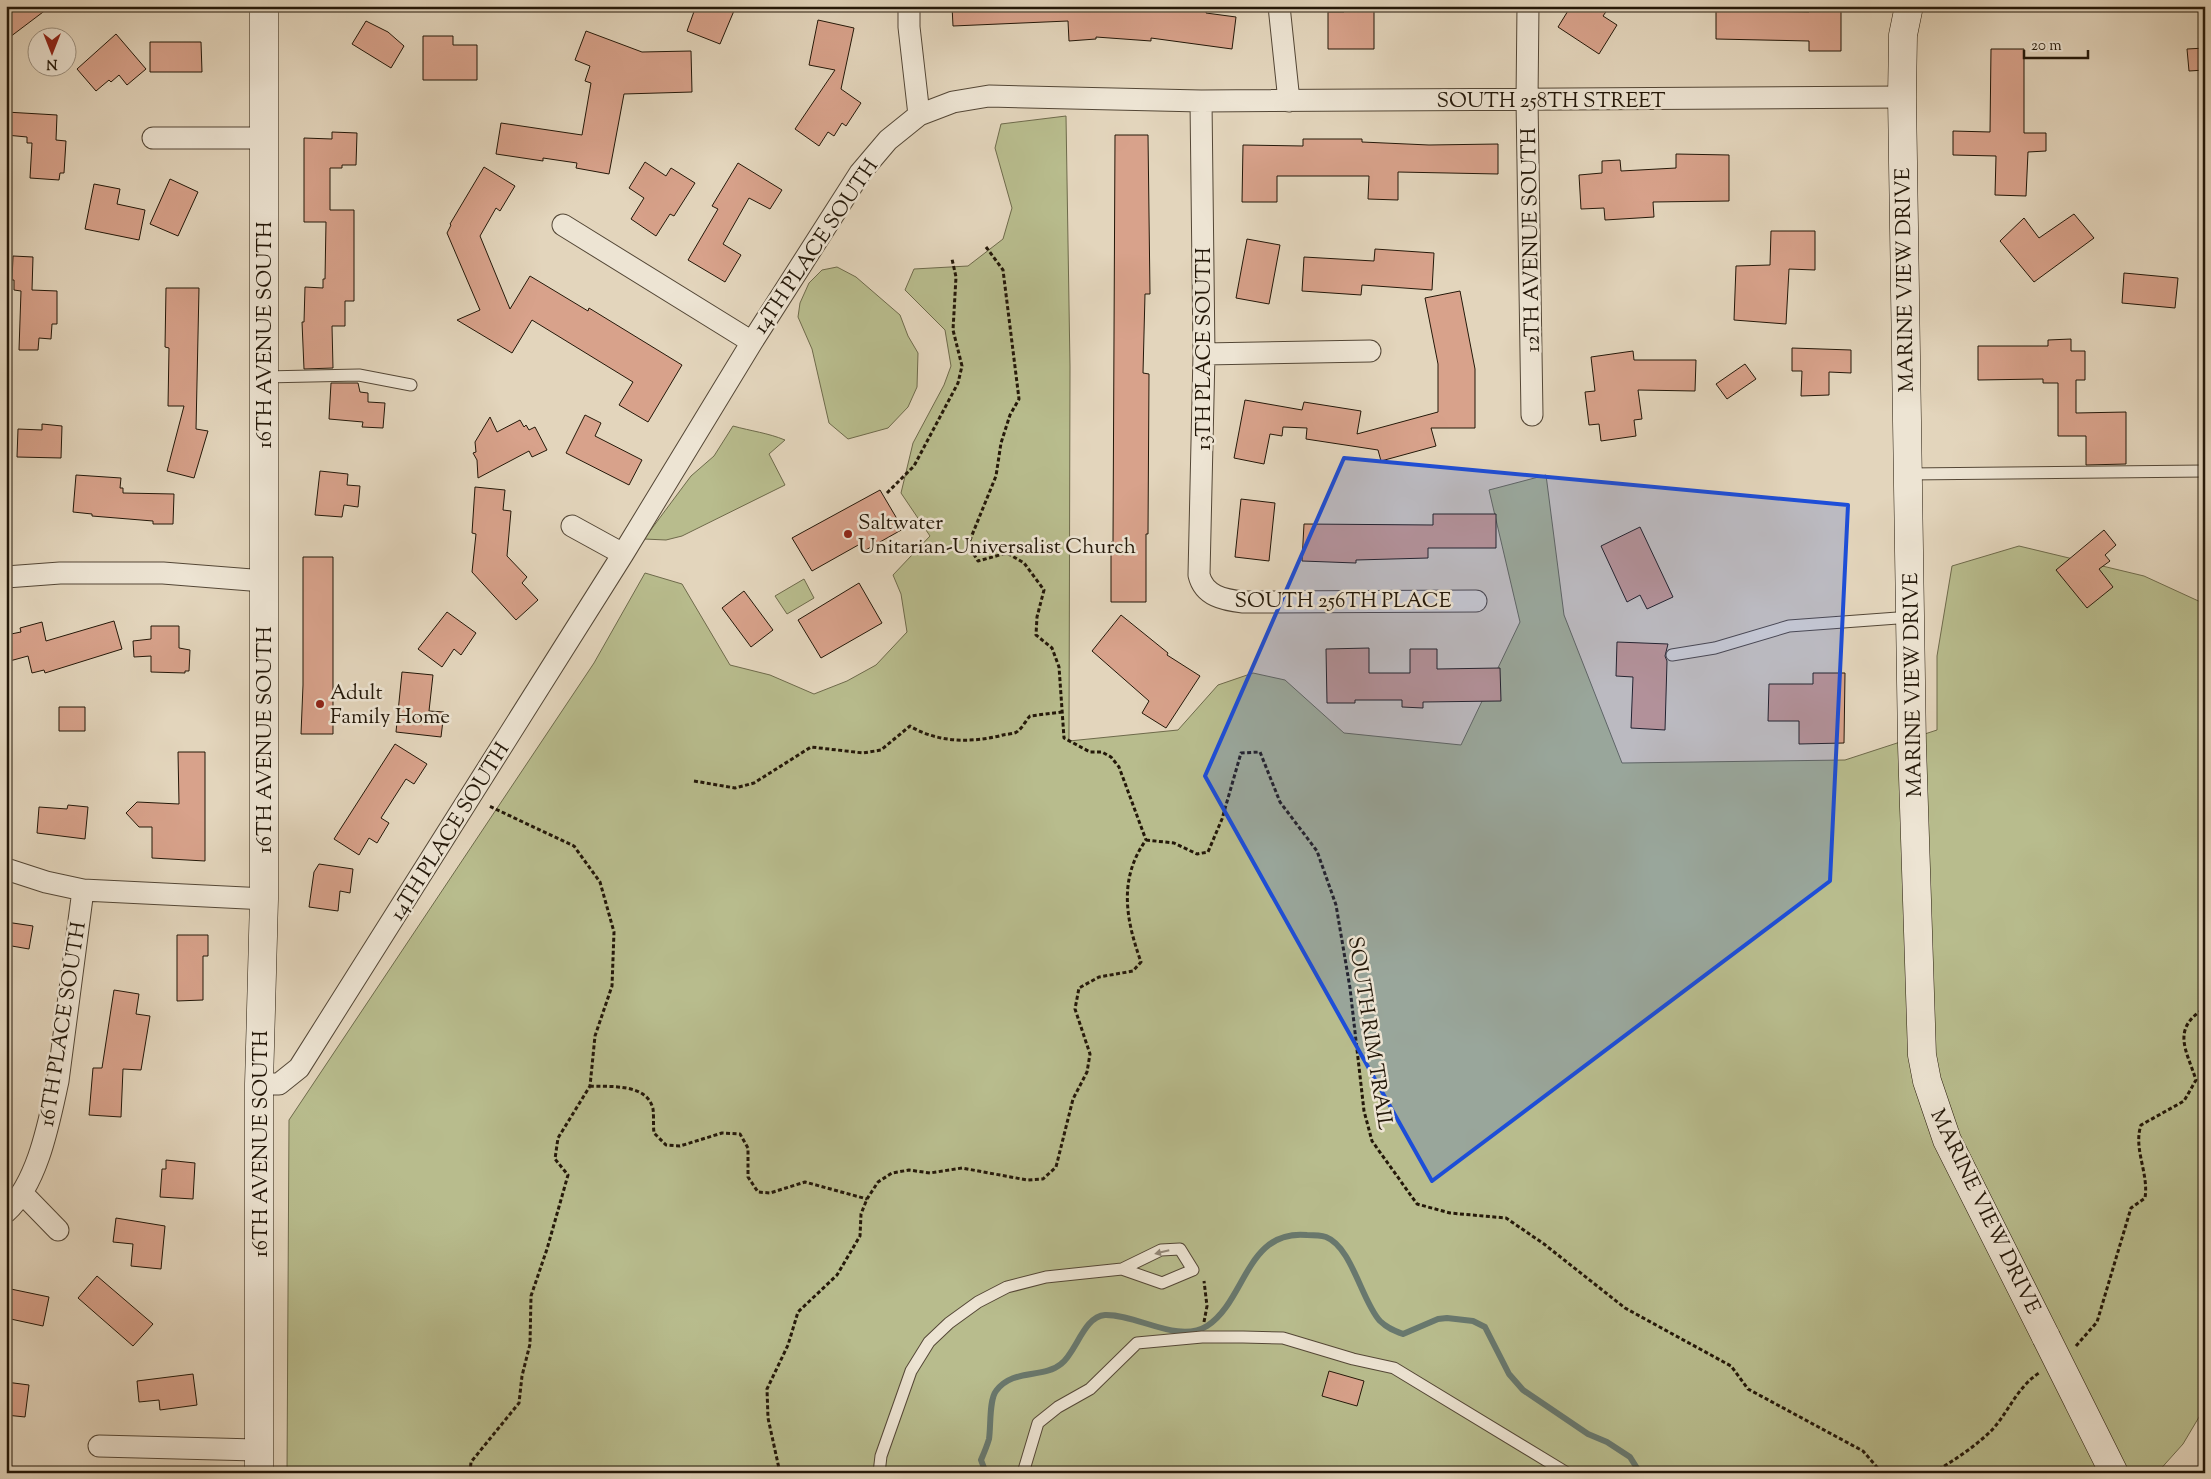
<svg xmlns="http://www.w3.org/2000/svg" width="2211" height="1479" font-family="'Sorts Mill Goudy',serif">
  <rect width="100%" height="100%" fill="#e3d5bc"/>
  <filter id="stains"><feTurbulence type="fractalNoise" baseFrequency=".004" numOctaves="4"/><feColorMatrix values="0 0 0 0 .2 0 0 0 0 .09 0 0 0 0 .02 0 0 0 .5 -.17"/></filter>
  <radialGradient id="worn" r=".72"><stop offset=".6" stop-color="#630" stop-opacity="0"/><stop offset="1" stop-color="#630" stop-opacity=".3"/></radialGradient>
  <!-- green -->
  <path fill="#b8bc8d" stroke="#6e6a4b" d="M1066 116 1070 367 1069 741 1178 730 1218 685 1253 673 1285 680 1344 733 1461 745 1520 622 1489 490 1546 475 1564 615 1622 763 1845 760 1937 730V656L1952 566 2019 546 2144 576 2205 604V1407L2183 1444 2157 1473H287L289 1120 594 663 645 573 682 584 730 665 770 675 814 694 847 681 876 665 907 632 901 594 893 575 930 536 901 493 913 443 944 385 951 366 945 330 905 290 914 269 968 266 1003 239 1012 208 995 148 1001 124Z
    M837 267 856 277 900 315 908 336 918 353 917 387 908 407 888 428 848 439 829 423 812 349 798 317 800 303 809 283 822 270Z
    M733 426C751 431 768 433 785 440L769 454 785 485 682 536 666 540 644 539 691 476 714 456Z
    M804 579 814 598 787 614 775 596Z"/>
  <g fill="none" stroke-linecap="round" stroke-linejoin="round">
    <!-- stream -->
    <path stroke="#68786e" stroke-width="6" d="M986 1473 981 1460C984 1453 987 1446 989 1439 991 1426 989 1400 996 1391 1013 1368 1043 1379 1061 1364 1076 1353 1084 1316 1105 1315 1137 1314 1178 1344 1207 1326 1246 1301 1246 1229 1307 1235 1313 1235 1320 1235 1326 1237 1352 1247 1362 1302 1380 1321 1387 1328 1395 1331 1403 1334L1438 1319 1447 1318 1473 1321 1485 1327 1509 1374 1523 1390 1588 1434 1607 1442 1630 1457 1640 1473"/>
  </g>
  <!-- building -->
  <path fill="#d8a28b" stroke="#241809" d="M6 6H51L6 40Z
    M696 6H736L720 44 687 31Z
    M952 6H1146L1175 8V6H1207L1206 13 1236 17 1232 49 1151 38V41L1096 37V39L1069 41 1068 21 953 26Z
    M1344 6H1374V49H1328V12H1344Z
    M1571 6H1610L1603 16 1617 25 1599 54 1558 27Z
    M1716 6H1760V11L1809 12V6H1841V51H1809V41L1716 39Z
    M818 20 854 28 841 89 861 103 846 126 842 123 834 136 828 132 819 146 795 129 835 70 809 65Z
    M366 21 388 32 404 46 391 68 352 44Z
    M586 31 642 52 691 51 692 92 624 94 609 174 576 168 577 163 543 158V161L496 154 501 123 582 135 591 83 585 81 590 66 575 60Z
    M116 34 146 69 127 85 119 75 111 82 109 80 96 91 77 69Z
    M423 36H453V45H477V80H423Z
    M150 42H201L202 72H150Z
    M2205 48V70L2189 71 2187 49Z
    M1991 49H2024V133H2046V151L2028 152 2026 196 1995 195 1996 156 1953 155V131L1990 132Z
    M6 112 57 115 56 140 66 141 64 173H60L59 180 30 178 32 143H27V137L6 135Z
    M332 132 357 133 356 165H342V168H330V210H354V301H345V326H332L333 368 304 369 302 322H304L305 287 323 288V279H325L326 222H304V138L332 139Z
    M1115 135H1148L1150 294H1145L1143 373 1149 374 1148 534H1146V602H1111V542H1113Z
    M1303 139H1362V142L1429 145 1498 144V174L1398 172V200L1368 199 1369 176H1277V202H1242L1243 145 1303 146Z
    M1676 154 1729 155V201L1653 202 1654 217 1605 220 1604 208 1581 209 1579 175 1602 173V161L1620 160 1621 171 1676 168Z
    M645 162 666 176 671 168 695 183 674 216 670 214 656 236 631 219 644 198 629 188Z
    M738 163 782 190 770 209 749 198 723 244 741 255 725 282 688 260 718 209 712 206Z
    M484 167 515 186 500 211 496 208 480 236 510 309 530 276 588 311 589 308 682 365 648 422 619 405 633 382 532 320 512 353 457 320 480 310 447 233 451 225 450 224Z
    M170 179 198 192 178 236 150 224Z
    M94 184 120 189 117 204 145 210 139 240 85 229Z
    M2074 214 2094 238 2034 282 2000 241 2024 218 2039 238Z
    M1771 231H1815V270L1789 269 1786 324 1734 320 1736 266 1770 265Z
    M1247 239 1280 245 1269 304 1236 298Z
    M1375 249 1434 253 1432 290 1362 285 1361 295 1302 291 1304 257 1374 261Z
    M13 256 33 257 32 290 57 291V324H52L51 339 39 338 38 350H19L21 291 14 290V280H12Z
    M2124 273 2178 278 2175 308 2122 303Z
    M166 288H199L196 429 208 431 194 478 167 471 184 406H168L169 348 165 347Z
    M1460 291 1475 369V428H1431L1436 446 1381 461 1378 450 1306 439 1307 428 1283 427 1282 436 1270 434 1264 464 1234 458 1245 400 1302 410 1304 402 1361 411 1357 434 1438 412V364L1425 298Z
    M2071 339V351H2085V380H2076V413L2126 412V464L2086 465V436H2058V383H2043V379L1978 380V346H2048V340Z
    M1792 348 1851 350V373L1829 372V395L1801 396 1802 371H1792Z
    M1633 351 1634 360H1696L1695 391 1638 390 1642 419 1634 420 1636 436 1601 441 1599 424 1589 425 1585 392 1595 391 1591 357Z
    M1745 364 1756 379 1727 399 1716 384Z
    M331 383H358L360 392 368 393V402L385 403 383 428 362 427 363 422 329 419Z
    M585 415 601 423 595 436 642 460 629 485 566 453Z
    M490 417 497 432 520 420 524 427 526 425 529 430 535 427 547 450 532 457 529 451 478 478 477 460 473 453 476 452 475 442Z
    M42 424 62 426 61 458 17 457 18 429 42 430Z
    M320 471 348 474 347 485 360 486 358 507 344 505 342 517 315 515Z
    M76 475 121 478 120 488H123V493L174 494 173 524H153V521L92 516V514L73 512Z
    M475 487 505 490 503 510 511 511 507 556 527 577 522 583 538 600 516 620 472 572 476 534 472 533Z
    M880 490 903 529 864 551 860 544 812 571 792 538Z
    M1241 499 1275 503 1269 561 1235 557Z
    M1433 514H1496V548H1428V558L1356 560V563L1302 561 1304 524 1433 525Z
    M1640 527 1673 597 1647 609 1640 595 1627 602 1601 546Z
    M2104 530 2116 545 2105 555 2110 561 2099 569 2113 587 2087 608 2056 570Z
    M303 557H333V734H301L303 685Z
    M859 583 882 623 821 658 798 620Z
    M744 591 773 630 751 647 722 608Z
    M447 612 476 633 461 655 454 649 442 667 418 649Z
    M1121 615 1168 653 1167 655 1200 676 1166 728 1142 713 1149 701 1092 651Z
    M114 621 122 649 45 673 44 670 32 673 28 656 6 662V635L21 632 20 628 42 622 46 641Z
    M151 626H179V648L190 650 189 671H185V673L151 672V656L134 657 133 641 151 639Z
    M1617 642 1668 644 1665 656 1667 661 1665 730 1631 728 1633 677 1616 676Z
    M1369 648V673H1410V649H1437V669L1500 668 1501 701 1423 702V708L1402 707V700H1355V703H1327L1326 649Z
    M402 672 433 675 429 711 444 712 441 737 396 732Z
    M1813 673H1845L1844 743 1799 744V721H1768L1769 684H1813Z
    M59 707H85V731H59Z
    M395 744 427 764 414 784 406 779 381 818 389 823 377 843 369 838 359 855 334 839Z
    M178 752H205V861L152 858V827H139L126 813 137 802 179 804Z
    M68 805 88 807 85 839 37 833 39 807 67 809Z
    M319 864 353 869 350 893 340 891 338 911 309 907 314 872Z
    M6 922 33 926 29 949 6 945Z
    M177 935H208V956H203V1000L177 1001Z
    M114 990 139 994 136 1014 150 1016 141 1070 123 1069 121 1117 89 1115 93 1068H102Z
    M166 1160 195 1163 193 1199 160 1197 162 1169H166Z
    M116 1218 165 1226 161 1269 131 1266 133 1244 113 1242Z
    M97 1276 153 1324 133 1346 78 1298Z
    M6 1288 49 1297 43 1326 6 1318Z
    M1329 1371 1364 1381 1357 1406 1322 1396Z
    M193 1374 197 1405 160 1410 159 1400 139 1402 137 1381Z
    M6 1382 29 1385 25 1417 6 1415Z"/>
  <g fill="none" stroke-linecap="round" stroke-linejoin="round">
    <defs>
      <path id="service" d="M264 377 359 375 411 385
        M1908 474 2205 471
        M1672 655 1715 648 1789 626 1911 617
        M879 1473 881 1456 911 1371 929 1342 949 1323 978 1302 1007 1287 1046 1277 1122 1269 1161 1250 1180 1249 1193 1270 1162 1283 1122 1269
        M1023 1473 1038 1423 1058 1407 1090 1389 1137 1343 1202 1337H1243L1283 1338 1353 1359 1394 1368 1567 1473"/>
      <path id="minor" d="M909 6V27L919 115
        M1279 6 1289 101
        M1528 6 1527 100 1532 415
        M1201 101 1204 354 1199 575C1204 596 1224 600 1243 602L1476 601
        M153 138H264
        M563 225 752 342
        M1204 354 1370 351
        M572 526 623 554
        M6 577 60 573H163L264 581
        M6 869 46 882 83 890 264 899
        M259 1084H279L299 1068 623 554 752 342 860 173 888 140 919 115 953 102 989 96 1201 101 1902 97
        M22 1193 58 1230
        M6 1212C38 1183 49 1122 58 1081L83 890
        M99 1446 259 1450"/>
      <path id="secondary" d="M1909 6 1903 35 1902 97 1912 745 1922 1055 1927 1081 1947 1140 2046 1337
        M259 1473V1084L264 899V6"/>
    </defs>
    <!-- service casing -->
    <use href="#service" stroke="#544736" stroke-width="13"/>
    <!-- minor casing -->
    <use href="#minor" stroke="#544736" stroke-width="23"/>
    <!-- secondary casing -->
    <use href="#secondary" stroke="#241809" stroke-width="29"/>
    <!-- path -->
    <path stroke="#241809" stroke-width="3" stroke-dasharray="4 2.5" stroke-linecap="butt" d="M986 247 1003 270 1019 399 1010 415 1001 443 996 476 968 545 978 561 1007 553 1024 563 1044 590 1037 617 1036 635 1052 648 1059 667 1064 738 1090 752H1102L1111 757 1119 767 1146 840
      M887 493 914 466 958 383 962 366 953 330 956 277 952 259
      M694 781 735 788 754 783 811 747 863 753 881 750 910 726C938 743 972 743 1003 735 1008 734 1015 734 1018 731 1023 727 1026 720 1030 716L1062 712
      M1146 840 1174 843 1197 854 1208 852 1222 819 1241 753 1260 752 1280 802 1317 851 1336 905 1350 988 1364 1111 1372 1141 1417 1204 1450 1213 1506 1218 1544 1244 1625 1308 1731 1366 1748 1389 1863 1451 1882 1473
      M590 1086C610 1087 647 1083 653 1109 654 1116 653 1125 654 1133L666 1145 680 1146 722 1133 740 1134 748 1148V1177L758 1192 770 1193 805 1182 867 1199
      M1204 1322 1207 1306 1204 1281
      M2076 1346 2097 1322 2131 1208 2145 1198C2149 1173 2133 1149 2141 1125L2184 1101 2196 1080C2186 1049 2171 1029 2205 1008
      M470 1473 471 1462 519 1403 522 1376 530 1344 531 1296 547 1249 568 1175 555 1159 558 1138 590 1086 595 1036 612 986 614 932 600 882 574 846 489 806
      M780 1473 768 1418 767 1389 788 1345 798 1312 837 1275 860 1236 861 1214 867 1199 878 1182 892 1173 909 1170 930 1173 962 1168 1027 1180 1043 1179 1056 1167 1073 1099 1087 1072 1090 1054 1075 1009 1079 988 1099 977 1133 971 1141 962C1126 920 1118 879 1146 840
      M1202 1473 1214 1470 1221 1473
      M1933 1473C1953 1461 1973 1448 1990 1432 2008 1414 2016 1388 2039 1373"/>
    <!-- service -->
    <use href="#service" stroke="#ede4d3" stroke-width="11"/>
    <!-- minor -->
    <use href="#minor" stroke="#ede4d3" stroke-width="21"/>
    <!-- secondary -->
    <use href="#secondary" stroke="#ede4d3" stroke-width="28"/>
    <defs>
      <path id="secondary-bridge" d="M2046 1337 2114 1473"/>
    </defs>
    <!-- secondary-bridge casing -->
    <use href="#secondary-bridge" stroke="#241809" stroke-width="29" stroke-linecap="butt"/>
    <!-- secondary-bridge -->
    <use href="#secondary-bridge" stroke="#ede4d3" stroke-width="28"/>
  </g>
  <!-- one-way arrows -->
  <defs><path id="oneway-solid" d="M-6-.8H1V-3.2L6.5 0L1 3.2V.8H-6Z" transform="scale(1.25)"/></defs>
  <use fill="#938878" href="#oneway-solid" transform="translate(1162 1252) rotate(166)"/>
  <!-- marked area -->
  <path fill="#1d4ed8" fill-opacity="0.2" stroke="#1d4ed8" stroke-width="4" stroke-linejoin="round" d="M1344 458 1848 505 1830 881 1432 1181 1205 776Z"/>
  <!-- markers -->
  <g fill="#8f2418" stroke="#ede4d3" stroke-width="2">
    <circle cx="848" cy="534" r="5"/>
    <circle cx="320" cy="704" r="5"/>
  </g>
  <g text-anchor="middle" stroke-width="5" stroke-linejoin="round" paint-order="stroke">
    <!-- street labels -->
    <g font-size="21" fill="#241809" stroke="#ede4d3">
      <text x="1551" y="107">SOUTH 258TH STREET</text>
      <text transform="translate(1530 240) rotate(-91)" y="7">12TH AVENUE SOUTH</text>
      <text transform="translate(815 246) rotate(-56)" y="7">14TH PLACE SOUTH</text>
      <text transform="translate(1904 280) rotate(-91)" y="7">MARINE VIEW DRIVE</text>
      <text transform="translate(264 335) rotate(-90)" y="7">16TH AVENUE SOUTH</text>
      <text transform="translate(1203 349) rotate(-90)" y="7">13TH PLACE SOUTH</text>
      <text x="1343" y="607">SOUTH 256TH PLACE</text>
      <text transform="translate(1912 685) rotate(-91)" y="7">MARINE VIEW DRIVE</text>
      <text transform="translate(264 740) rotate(-90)" y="7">16TH AVENUE SOUTH</text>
      <text transform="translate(449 831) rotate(-58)" y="7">14TH PLACE SOUTH</text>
      <text transform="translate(62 1024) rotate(-81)" y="7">16TH PLACE SOUTH</text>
      <text transform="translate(1371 1033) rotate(81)" y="7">SOUTH RIM TRAIL</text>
      <text transform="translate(260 1144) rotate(-90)" y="7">16TH AVENUE SOUTH</text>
      <text transform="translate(1986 1211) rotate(64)" y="7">MARINE VIEW DRIVE</text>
    </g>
    <!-- poi labels -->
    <g font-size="21" fill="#241809" stroke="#ede4d3" text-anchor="start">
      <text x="858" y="529">Saltwater<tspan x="858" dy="24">Unitarian-Universalist Church</tspan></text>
      <text x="330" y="699">Adult<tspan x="330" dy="24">Family Home</tspan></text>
    </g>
  </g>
  <!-- margin -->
  <rect width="2211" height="1479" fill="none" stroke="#e3d5bc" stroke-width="25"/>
  <rect x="8" y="8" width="2196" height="1464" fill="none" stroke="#241809" stroke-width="2.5"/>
  <rect x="12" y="12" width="2186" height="1454" fill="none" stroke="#241809"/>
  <!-- north arrow -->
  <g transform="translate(52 52) rotate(180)"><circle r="24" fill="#ede4d3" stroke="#9d9282"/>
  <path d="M0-4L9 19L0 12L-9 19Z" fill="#8f2418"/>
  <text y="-8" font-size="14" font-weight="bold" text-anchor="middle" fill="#241809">N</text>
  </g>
  <!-- scale -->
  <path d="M2024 50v8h64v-8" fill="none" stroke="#241809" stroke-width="2.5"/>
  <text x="2031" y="50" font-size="15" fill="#241809" stroke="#ede4d3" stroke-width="4" paint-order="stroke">20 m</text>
  <rect width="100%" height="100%" filter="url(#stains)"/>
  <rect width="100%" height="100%" fill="url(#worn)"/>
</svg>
